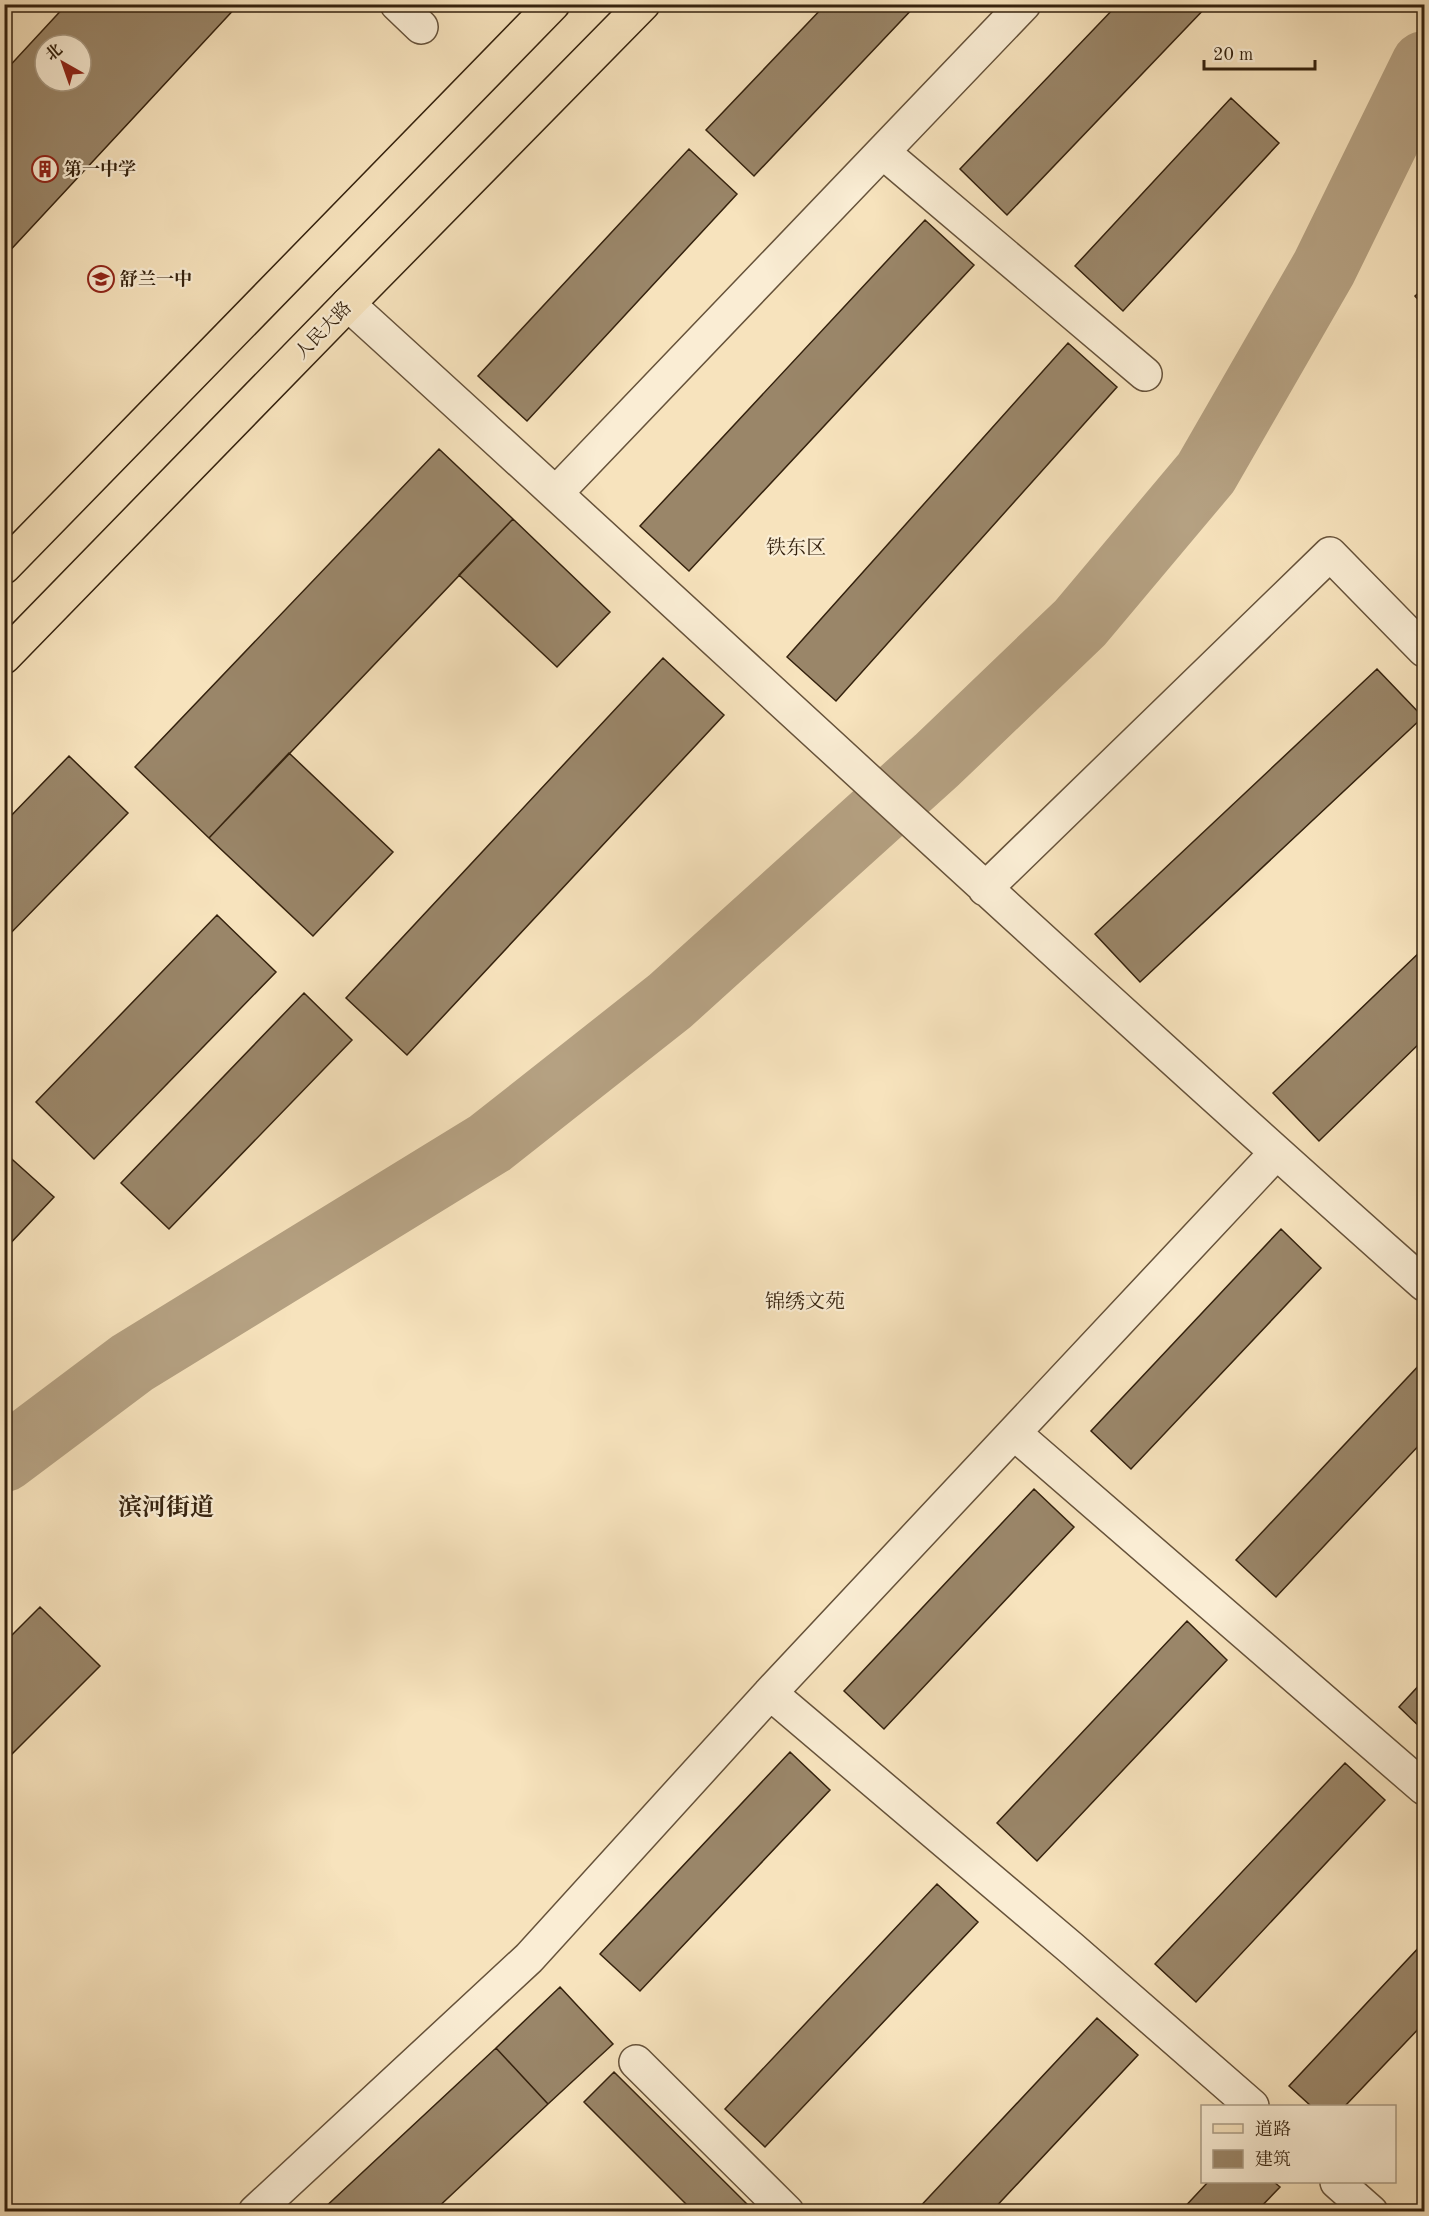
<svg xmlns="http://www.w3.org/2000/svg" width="1429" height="2216" font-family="'Old Standard TT','Noto Serif SC',serif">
  <rect width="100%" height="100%" fill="#f7e3bd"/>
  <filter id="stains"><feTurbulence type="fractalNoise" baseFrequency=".00333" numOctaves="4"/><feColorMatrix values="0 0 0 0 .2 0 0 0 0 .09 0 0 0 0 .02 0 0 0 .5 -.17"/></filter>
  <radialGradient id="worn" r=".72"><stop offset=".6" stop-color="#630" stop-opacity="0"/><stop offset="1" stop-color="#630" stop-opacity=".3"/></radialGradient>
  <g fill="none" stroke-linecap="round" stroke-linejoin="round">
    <!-- river -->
    <path stroke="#b5a182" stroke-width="66" d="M4 1459 132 1363 490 1143 670 1001 937 760 1080 623 1206 473 1324 268 1424 64"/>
  </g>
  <!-- building -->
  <path fill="#9a8669" stroke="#35220e" stroke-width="1.5" fill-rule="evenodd" d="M67 4H239L4 257V72ZM45 45H81V81H45Z
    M826 4H917L754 176 706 130Z
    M1118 4H1209L1007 215 960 169Z
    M1231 98 1279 143 1123 311 1075 266Z
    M689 149 737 194 527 421 478 376Z
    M925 220 974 265 689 571 640 526Z
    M1424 288V306L1415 296Z
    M1068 343 1117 387 836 701 787 657Z
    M439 449 513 519 209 838 135 767Z
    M513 519 610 612 557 667 459 575Z
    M663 658 724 715 407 1055 346 998Z
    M1377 669 1423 717 1140 982 1095 934Z
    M289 753 393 852 313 936 209 838Z
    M69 756 128 813 4 940V823Z
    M217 915 276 972 94 1159 36 1102Z
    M1424 948V1039L1319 1141 1273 1093Z
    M304 993 352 1040 169 1229 121 1183Z
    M4 1152 54 1197 4 1250Z
    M1281 1229 1321 1268 1131 1469 1091 1431Z
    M1424 1360V1440L1276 1597 1236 1560Z
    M1034 1489 1074 1527 884 1729 844 1691Z
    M40 1607 100 1666 4 1762V1643Z
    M1187 1621 1227 1660 1037 1861 997 1823Z
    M1424 1680V1731L1399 1707Z
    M790 1752 830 1790 640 1991 600 1954Z
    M1345 1763 1385 1800 1196 2002 1155 1964Z
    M937 1884 978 1922 765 2147 725 2109Z
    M1424 1942V2023L1345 2106H1311L1289 2086Z
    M560 1987 613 2044 548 2104 496 2048Z
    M1097 2018 1138 2055 991 2212H915Z
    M496 2048 548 2104 433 2212H320Z
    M614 2072 755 2212H694L584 2102Z
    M1208 2182H1274L1280 2187 1256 2212H1180Z"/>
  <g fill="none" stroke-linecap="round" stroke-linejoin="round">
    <defs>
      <path id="minor" d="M397 4 421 27
        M884 153 1145 374
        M348 304C707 630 1061 962 1424 1284
        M556 493 1024 4
        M985 889 1330 554 1424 650
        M1014 1433 1424 1788
        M636 2062 787 2212
        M1252 2106 1071 1948 770 1693 1276 1153
        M1337 2182 1371 2212
        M255 2212 529 1958 770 1693"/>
      <path id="major" d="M4 567 553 4
        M4 657 348 304 643 4"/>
    </defs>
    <!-- minor casing -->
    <use href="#minor" stroke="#66523a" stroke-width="36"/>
    <!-- major casing -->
    <use href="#major" stroke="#35220e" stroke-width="36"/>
    <!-- minor -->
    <use href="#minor" stroke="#faedd4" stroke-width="33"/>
    <!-- major -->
    <use href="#major" stroke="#f7e3bd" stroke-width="33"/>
  </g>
  <!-- icons -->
  <defs>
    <symbol id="building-ring" viewBox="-11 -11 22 22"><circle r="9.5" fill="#faedd4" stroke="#8f2418" stroke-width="1.5"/><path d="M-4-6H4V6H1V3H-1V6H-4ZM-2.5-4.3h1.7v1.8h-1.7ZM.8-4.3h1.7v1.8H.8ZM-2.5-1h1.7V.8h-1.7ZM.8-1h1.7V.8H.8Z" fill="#8f2418"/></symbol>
    <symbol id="school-ring" viewBox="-11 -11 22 22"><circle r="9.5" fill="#faedd4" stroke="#8f2418" stroke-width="1.5"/><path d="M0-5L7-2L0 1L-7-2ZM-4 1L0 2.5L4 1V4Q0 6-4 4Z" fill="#8f2418"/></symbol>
  </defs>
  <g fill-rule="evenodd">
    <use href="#building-ring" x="30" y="154" width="30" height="30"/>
    <use href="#school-ring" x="86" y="264" width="30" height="30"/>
  </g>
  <g text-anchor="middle" stroke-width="4.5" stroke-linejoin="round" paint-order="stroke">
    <!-- poi labels -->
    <g font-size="18" font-weight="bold" fill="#35220e" stroke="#faedd4" text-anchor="start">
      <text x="64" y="175">第一中学</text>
      <text x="120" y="285">舒兰一中</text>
    </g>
    <!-- street labels -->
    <g font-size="18" fill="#35220e" stroke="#faedd4">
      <text transform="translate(323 330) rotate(-46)" y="6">人民大路</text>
    </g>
    <!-- neighbourhood labels -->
    <g font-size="20" fill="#35220e" stroke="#faedd4">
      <text x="796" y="554">铁东区</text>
      <text x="805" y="1308">锦绣文苑</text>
    </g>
    <!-- district labels -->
    <g font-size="24" font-weight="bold" fill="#35220e" stroke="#faedd4">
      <text x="166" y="1515">滨河街道</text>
    </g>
  </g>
  <!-- margin -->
  <rect width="1429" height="2216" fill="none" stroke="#f7e3bd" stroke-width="24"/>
  <rect x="6" y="6" width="1417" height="2204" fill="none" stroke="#35220e" stroke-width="3"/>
  <rect x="12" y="12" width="1405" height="2192" fill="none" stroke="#35220e" stroke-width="1.5"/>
  <!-- legend -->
  <rect x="1201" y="2105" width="195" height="78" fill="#faedd4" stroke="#ab9c85" stroke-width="1.5"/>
  <rect x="1213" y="2124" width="30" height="9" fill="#f7e3bd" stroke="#ab9c85" stroke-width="1.5"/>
  <text x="1255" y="2135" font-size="18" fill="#35220e">道路</text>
  <rect x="1213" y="2150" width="30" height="18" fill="#9a8669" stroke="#ab9c85" stroke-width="1.5"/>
  <text x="1255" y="2165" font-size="18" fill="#35220e">建筑</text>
  <!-- north arrow -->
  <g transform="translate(63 63) rotate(320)"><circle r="28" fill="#faedd4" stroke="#ab9c85" stroke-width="1.5"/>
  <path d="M0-4.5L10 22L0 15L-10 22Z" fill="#8f2418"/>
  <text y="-9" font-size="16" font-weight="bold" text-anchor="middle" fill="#35220e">北</text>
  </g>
  <!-- scale -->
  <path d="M1204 60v9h111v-9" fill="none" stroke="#35220e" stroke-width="3"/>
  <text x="1213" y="60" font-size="18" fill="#35220e" stroke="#faedd4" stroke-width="4.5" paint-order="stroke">20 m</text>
  <rect width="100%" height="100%" filter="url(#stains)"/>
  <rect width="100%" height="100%" fill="url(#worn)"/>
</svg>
